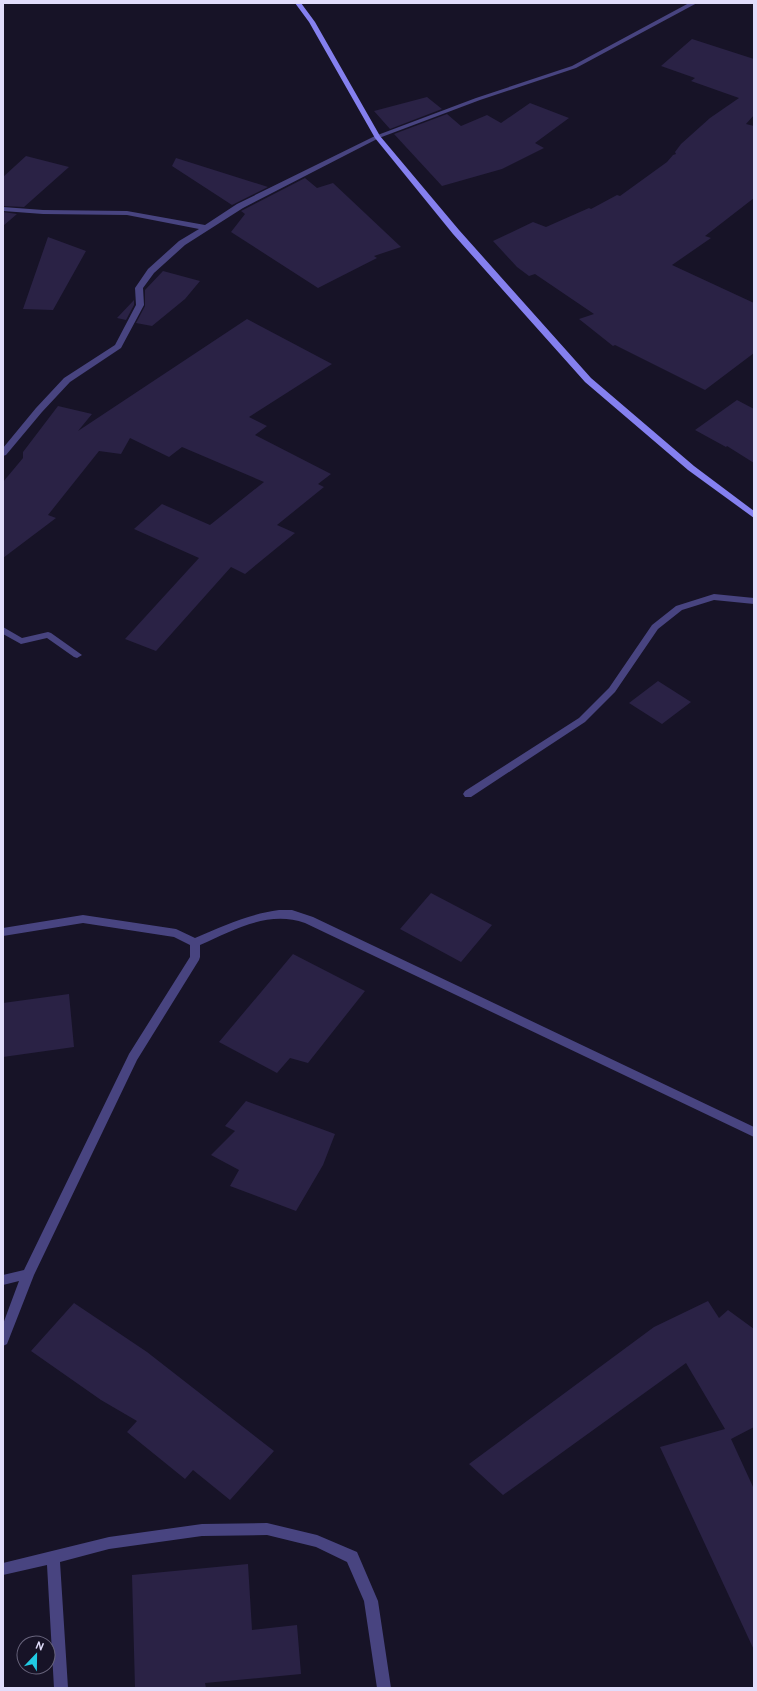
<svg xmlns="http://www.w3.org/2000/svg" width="757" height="1691" font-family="Cabin,sans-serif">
  <rect width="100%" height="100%" fill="#171327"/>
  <!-- building -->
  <path fill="#2a2245" d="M692 39 754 59V115L746 124 754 126V198L705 236 711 238 672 265 754 303V353L705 390 615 345 613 346 579 319 594 314 535 274 529 276 517 267 493 241 533 222 546 227 589 208 591 209 617 195 620 196 667 162 673 155 676 154 675 152 681 144 710 118 739 98 691 81 695 78 661 66Z
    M427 97 442 109 390 129 374 111Z
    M530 103 569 118 535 143 544 148 502 169 442 186 394 134 447 114 461 126 487 115 501 123Z
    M26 156 69 167 24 207 3 206V177Z
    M176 158 268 187 232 205 172 166Z
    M305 178 317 188 333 183 401 247 374 256 377 258 318 288 231 232 245 214 241 211Z
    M3 212 17 214 3 226Z
    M48 237 86 251 53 310 23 309Z
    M163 271 200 281 185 299 152 326 136 323 145 306V290Z
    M134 300V305L126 320 117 318Z
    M247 319 332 364 249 417 267 426 255 435 331 474 318 484 324 487 277 525 295 533 245 574 231 567 156 651 125 639 199 558 134 529 162 504 210 525 264 482 182 447 169 457 130 438 121 454 99 451 48 515 56 518 3 558V482L23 458V452L58 406 92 414 78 431Z
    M737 400 754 409V463L727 446 726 447 695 430Z
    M658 681 691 702 662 724 629 703Z
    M431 893 492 925 461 962 400 929Z
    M293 954 365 991 308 1063 290 1058 277 1073 219 1042Z
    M69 994 74 1047 3 1057V1003Z
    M246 1101 335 1134 323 1165 296 1211 230 1186 239 1170 211 1155 235 1131 225 1126Z
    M708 1301 719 1318 728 1310 754 1329V1427L731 1439 754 1489V1650L660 1447 725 1429 686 1363 503 1495 469 1464 654 1327Z
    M74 1303 147 1352 274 1451 230 1500 193 1470 185 1479 127 1432 137 1421 101 1400 31 1351Z
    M248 1564 252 1630 297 1625 301 1674 205 1683 206 1688H135L132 1575Z"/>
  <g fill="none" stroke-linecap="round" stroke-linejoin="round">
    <!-- street -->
    <path fill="#484480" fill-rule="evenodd" d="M689 3H697L576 68 480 100 379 138 243 208 185 245 154 273 143 288 144 305 121 348 70 382 42 412 6 455 3 456V448L36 408 64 378 115 345 136 305 135 288 148 269 179 241 199 229 127 215 43 214 3 211V207L43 210 127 211 205 225 237 204 375 136 476 98 572 66Z
      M714 594 754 598V604L714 600 682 610 658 629 615 692 585 722 471 797H465L463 794 465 791 579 718 609 688 652 625 676 606Z
      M3 627 22 638 48 632 51 633 82 655 77 658 74 657 47 638 21 644 3 634Z
      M279 910H292L313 917 754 1127V1137L305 923C268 910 234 930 200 945V957L199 960 137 1060 34 1275 7 1344 3 1346V1324L19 1281 3 1285V1275L24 1270 129 1054 190 957V945L174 937 83 923 3 936V928L83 915 176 929 195 938C223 926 249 914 279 910Z
      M267 1523 317 1535 357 1552 378 1601 391 1688H377L364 1601 347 1562 316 1547 267 1535 202 1536 109 1549 60 1562 68 1688H54L47 1565 3 1575V1563L109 1537 202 1524Z"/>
    <!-- secondary -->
    <path fill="#8580ef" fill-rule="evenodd" d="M295 3H301L315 22 380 136 459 230 591 378 694 466 754 511V518L688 470 585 382 453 234 375 138 309 22Z"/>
  </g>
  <!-- border -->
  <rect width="757" height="1691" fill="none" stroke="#e1ddfb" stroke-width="8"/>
  <!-- north arrow -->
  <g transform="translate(36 1655) rotate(22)"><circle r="19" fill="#171327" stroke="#68647c"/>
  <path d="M0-3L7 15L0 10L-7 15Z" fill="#21cae3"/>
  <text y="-6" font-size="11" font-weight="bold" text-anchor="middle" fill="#e1ddfb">N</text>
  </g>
</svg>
